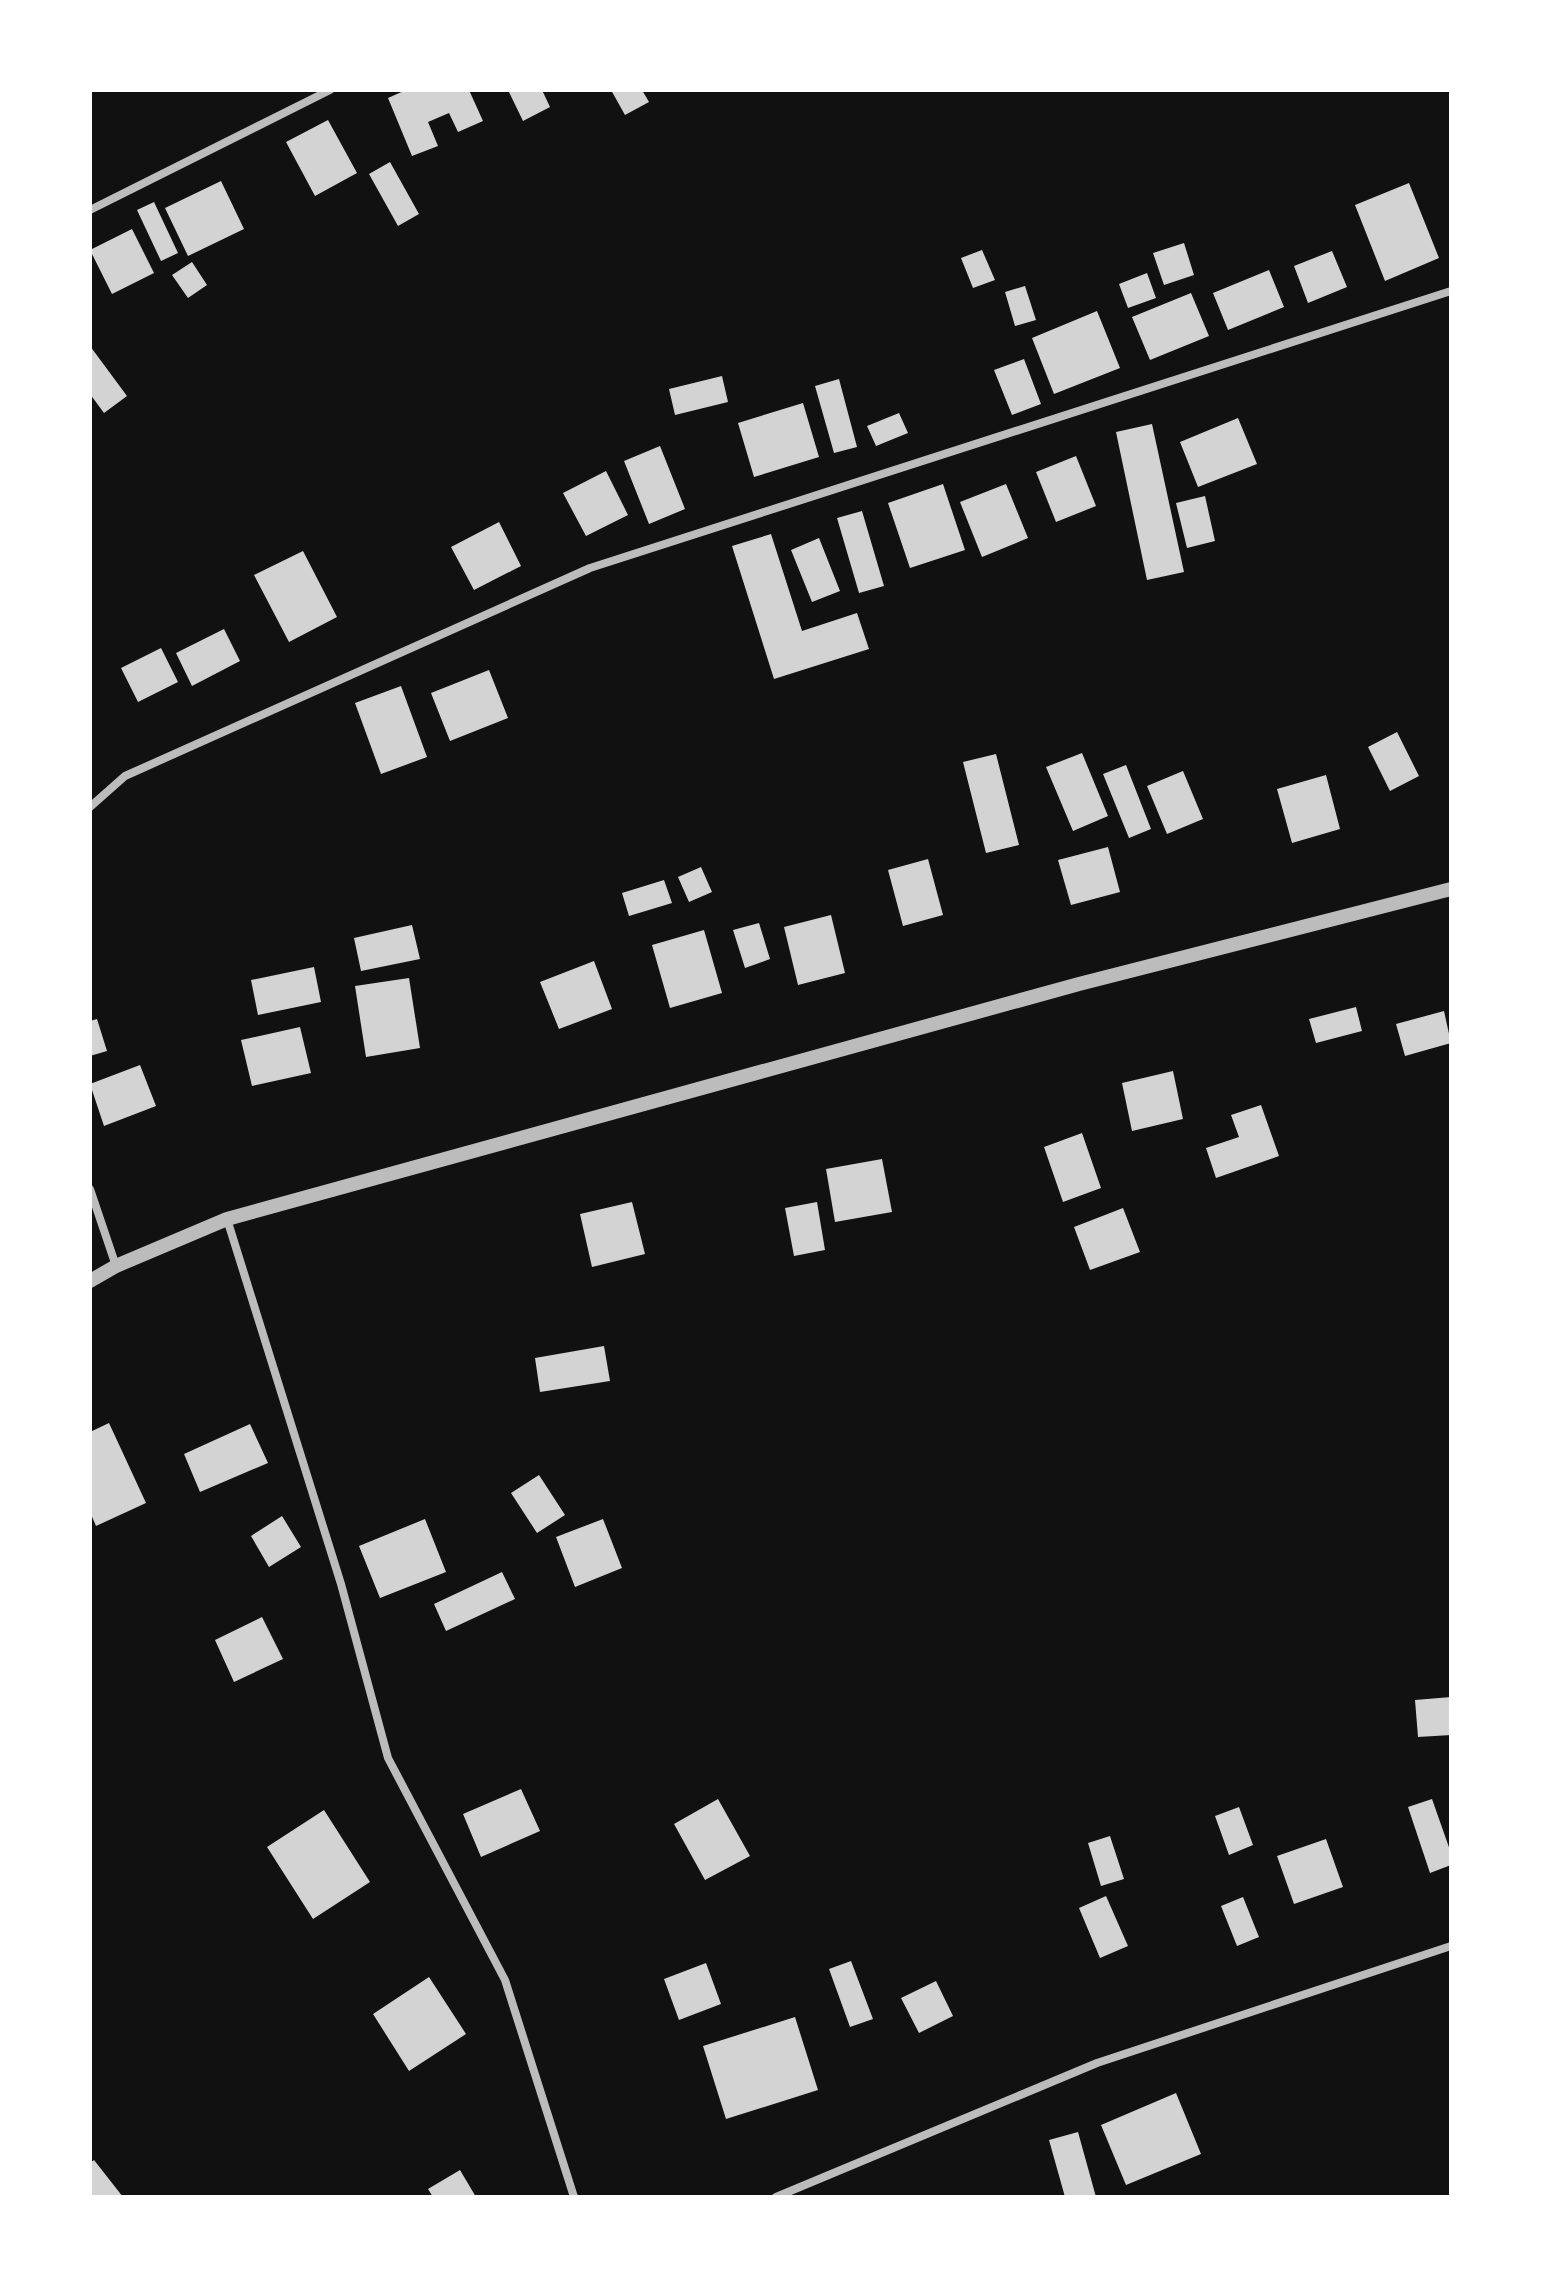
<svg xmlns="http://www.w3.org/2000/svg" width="1541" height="2287" font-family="'PT Sans Narrow',sans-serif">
  <rect width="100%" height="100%" fill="#111"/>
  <!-- building -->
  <path fill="#d3d3d3" d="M406 90H469L483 121 458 132 449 113 428 122 438 146 412 156 388 98Z
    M508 90H542L550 107 523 121Z
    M611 90H642L649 102 625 115Z
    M328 120 357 173 315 196 286 142Z
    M390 162 419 214 398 226 369 174Z
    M221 181 244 229 188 256 165 208Z
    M1409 183 1439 258 1385 281 1355 205Z
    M154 202 178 253 161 261 137 210Z
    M132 229 154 273 112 294 90 250Z
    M1184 243 1194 275 1164 285 1153 253Z
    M982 250 995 280 973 288 961 258Z
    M1332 251 1347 287 1308 303 1294 266Z
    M192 262 207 285 188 298 172 275Z
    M1269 270 1284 307 1228 330 1213 293Z
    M1147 273 1156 298 1128 308 1119 284Z
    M1025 286 1036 320 1015 326 1005 292Z
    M1191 293 1209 336 1150 360 1132 317Z
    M1097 311 1120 368 1054 394 1032 338Z
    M90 346 127 396 104 413 90 394Z
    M1024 359 1041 404 1012 415 994 370Z
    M722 376 728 402 675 415 669 389Z
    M839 379 857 447 834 453 815 386Z
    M803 403 819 457 754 477 738 423Z
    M899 413 908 433 876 446 867 426Z
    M1238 418 1257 464 1198 487 1180 442Z
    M1152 424 1184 572 1147 580 1116 432Z
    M660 446 685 509 649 524 624 461Z
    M1076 456 1096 506 1056 522 1036 472Z
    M606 471 628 515 586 536 563 493Z
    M943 484 965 550 910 568 888 503Z
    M1006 484 1028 538 982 557 960 502Z
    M1205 496 1215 541 1187 548 1176 503Z
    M862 511 884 586 859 593 837 518Z
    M499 522 521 566 474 590 451 547Z
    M771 534 802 631 857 613 869 649 774 679 732 546Z
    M819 538 840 591 812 602 791 550Z
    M303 551 337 617 289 642 254 575Z
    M224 629 240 661 192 686 176 653Z
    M161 648 178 682 138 702 121 668Z
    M489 670 508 718 450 741 431 693Z
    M401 686 427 757 381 774 355 703Z
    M1397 732 1419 776 1390 791 1368 747Z
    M1082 753 1108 816 1073 831 1046 767Z
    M996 754 1019 845 986 853 963 762Z
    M1126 765 1151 829 1129 838 1103 774Z
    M1183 771 1203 819 1167 834 1147 786Z
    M1326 775 1340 829 1292 843 1277 789Z
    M1108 847 1120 892 1071 905 1058 860Z
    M928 859 943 915 903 926 888 870Z
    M701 867 712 892 689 902 678 877Z
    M664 880 672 903 629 916 622 893Z
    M831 915 845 973 798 985 784 927Z
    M759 923 770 959 745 968 733 930Z
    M412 925 420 959 361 971 354 938Z
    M704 930 722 993 670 1008 652 945Z
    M594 961 612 1009 559 1029 540 982Z
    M314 967 321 1002 258 1015 251 980Z
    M409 978 420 1048 366 1057 355 986Z
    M1356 1007 1362 1031 1316 1043 1309 1019Z
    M1444 1011 1451 1043 1405 1056 1396 1024Z
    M97 1019 107 1051 90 1056V1021Z
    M300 1027 311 1073 252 1086 241 1040Z
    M140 1065 156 1106 104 1126 90 1084Z
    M1173 1071 1183 1119 1132 1131 1122 1083Z
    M1261 1105 1279 1156 1216 1178 1206 1148 1239 1137 1231 1115Z
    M1082 1133 1101 1188 1063 1202 1044 1147Z
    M882 1159 892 1212 835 1222 826 1169Z
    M632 1202 645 1254 592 1267 580 1214Z
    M817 1202 825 1250 794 1256 785 1208Z
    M1123 1208 1140 1252 1090 1270 1074 1227Z
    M604 1346 610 1381 540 1392 535 1358Z
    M109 1423 146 1503 96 1526 90 1512V1432Z
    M250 1424 268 1463 200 1492 184 1454Z
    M539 1475 565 1515 537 1533 511 1493Z
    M282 1516 301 1547 269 1567 251 1536Z
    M425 1519 446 1572 380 1598 359 1546Z
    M603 1519 622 1568 575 1587 556 1537Z
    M502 1572 515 1599 446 1631 434 1604Z
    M262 1617 283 1659 234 1682 215 1640Z
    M1451 1697V1735L1418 1737 1415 1700Z
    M521 1789 540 1831 481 1857 463 1814Z
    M718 1799 750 1856 705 1880 674 1824Z
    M1432 1799 1451 1853V1865L1430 1873 1408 1807Z
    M1239 1807 1253 1845 1229 1855 1215 1816Z
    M324 1810 370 1882 313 1919 267 1847Z
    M1110 1836 1124 1879 1101 1886 1088 1843Z
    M1326 1839 1343 1887 1294 1904 1277 1856Z
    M1106 1896 1128 1946 1100 1958 1079 1908Z
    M1243 1897 1259 1937 1237 1946 1221 1906Z
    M851 1961 873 2019 850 2027 829 1969Z
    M706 1963 721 2004 679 2020 664 1979Z
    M429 1977 466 2034 409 2071 373 2014Z
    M936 1981 953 2016 919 2033 901 1998Z
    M795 2017 818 2090 726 2119 703 2046Z
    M1176 2093 1201 2154 1126 2185 1101 2125Z
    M1078 2132 1096 2197H1065L1049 2140Z
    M94 2160 123 2197H90V2163Z
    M460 2170 476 2197H433L428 2189Z"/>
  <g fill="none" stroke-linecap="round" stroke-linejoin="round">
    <!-- minor -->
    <path stroke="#bcbcbc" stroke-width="8" d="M90 210 330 90
      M90 807 125 776 590 568 1451 291
      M90 1189 116 1266
      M227 1219 341 1584 388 1758 505 1980 574 2197
      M776 2197 1097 2063 1451 1946"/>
    <!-- tertiary -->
    <path stroke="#bcbcbc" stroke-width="14" d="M90 1281 116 1266 227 1219 1079 984 1451 889"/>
  </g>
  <!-- border -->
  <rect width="1541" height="2287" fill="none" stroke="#ffffff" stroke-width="184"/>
</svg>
